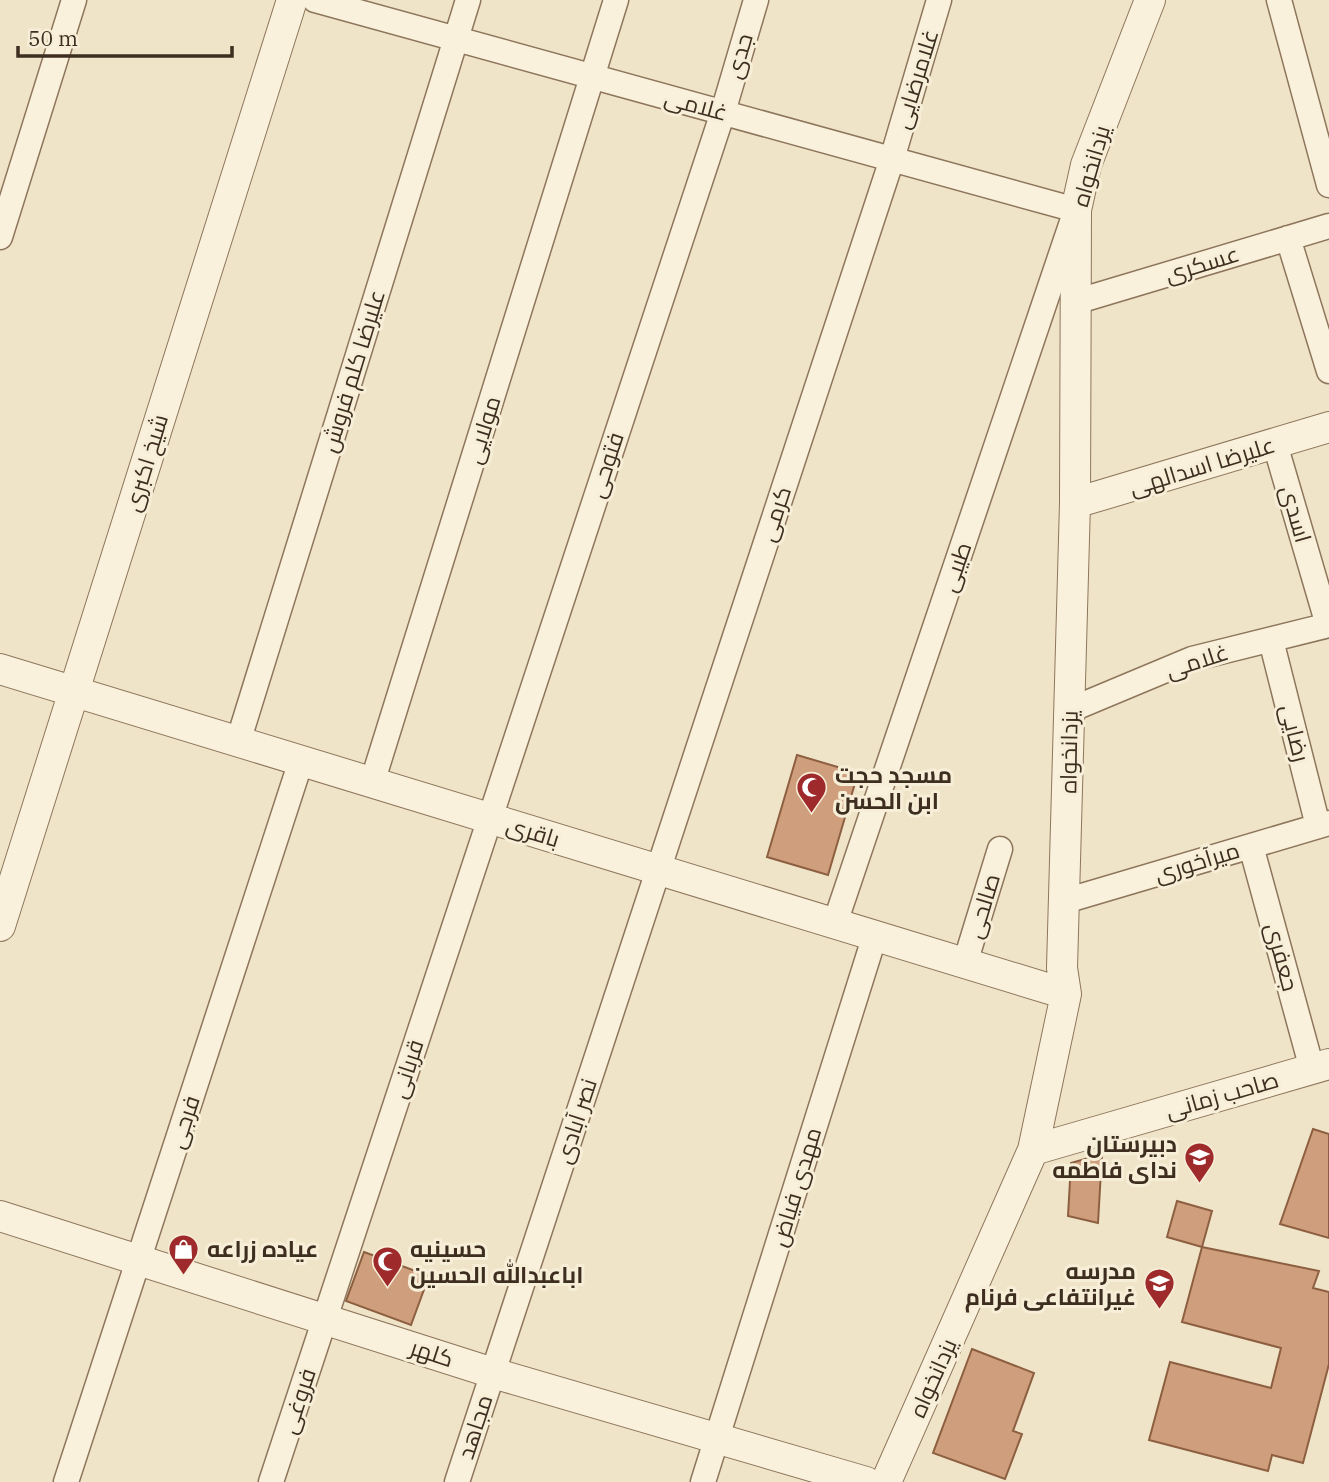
<svg xmlns="http://www.w3.org/2000/svg" width="1329" height="1482" font-family="'IBM Plex Serif',Cairo,serif">
  <rect width="100%" height="100%" fill="#f0e4c8"/>
  <!-- building -->
  <path fill="#cf9f7d" stroke="#8d5f41" stroke-width="2" d="M797 755 858 773 828 875 767 857Z
    M1313 1129 1329 1134V1238L1280 1224Z
    M1102 1154 1098 1223 1068 1216 1071 1163Z
    M1177 1201 1212 1211 1202 1247 1167 1237Z
    M1202 1247 1319 1271 1313 1288 1329 1292V1364L1303 1463 1272 1455 1268 1471 1149 1440 1170 1362 1271 1388 1281 1348 1182 1322Z
    M364 1252 429 1276 411 1325 346 1301Z
    M972 1349 1034 1373 1013 1431 1022 1434 1005 1479 933 1453Z"/>
  <g fill="none" stroke-linecap="round" stroke-linejoin="round">
    <defs>
      <path id="minor" d="M315 0 1076 210 835 923
        M1279 0 1329 185
        M0 237 74 0
        M1288 238 1329 371
        M1075 302 1329 226
        M1275 444 1328 625
        M1271 640 1318 826
        M1070 710 1192 659 1329 625
        M238 742 468 0
        M372 783 616 0
        M1251 846 1312 1069
        M1065 901 1329 823
        M965 963 1000 849
        M66 1482 301 761
        M271 1482 723 112 756 0
        M457 1482 892 159 939 0
        M703 1482 875 935"/>
      <path id="tertiary" d="M1075 503 1329 427
        M0 669 1066 994
        M0 926 292 0
        M1033 1150 1329 1064
        M0 1216 493 1373 866 1482
        M886 1482 1033 1150 1066 994 1062 968 1075 503 1076 210 1086 165 1150 0"/>
    </defs>
    <!-- minor casing -->
    <use href="#minor" stroke="#8d765c" stroke-width="27"/>
    <!-- tertiary casing -->
    <use href="#tertiary" stroke="#8d765c" stroke-width="32"/>
    <!-- minor -->
    <use href="#minor" stroke="#faf1dc" stroke-width="24"/>
    <!-- tertiary -->
    <use href="#tertiary" stroke="#faf1dc" stroke-width="30"/>
  </g>
  <!-- icons -->
  <defs>
    <symbol id="mosque-pin" viewBox="-11 -11 22 30"><path d="M0 17L-7.5 6A9.5 9.5 0 1 1 7.5 6Z" fill="#9e2a2b" stroke="#f7eed8"/><path d="M3.5-4.9A6 6 0 1 0 3.5 4.9A5 5 0 1 1 3.5-4.9Z" fill="#fff"/></symbol>
    <symbol id="school-pin" viewBox="-11 -11 22 30"><path d="M0 17L-7.5 6A9.5 9.5 0 1 1 7.5 6Z" fill="#9e2a2b" stroke="#f7eed8"/><path d="M0-5L7-2L0 1L-7-2ZM-4 1L0 2.5L4 1V4Q0 6-4 4Z" fill="#fff"/></symbol>
    <symbol id="shop-pin" viewBox="-11 -11 22 30"><path d="M0 17L-7.5 6A9.5 9.5 0 1 1 7.5 6Z" fill="#9e2a2b" stroke="#f7eed8"/><path d="M-5-2.5h2.3a2.7 3.5 0 0 1 5.4 0H5L5.5 6h-11ZM-1.5-2.5h3a1.5 2.3 0 0 0-3 0Z" fill="#fff"/></symbol>
  </defs>
  <g fill-rule="evenodd">
    <use href="#mosque-pin" x="794" y="770" width="35" height="47"/>
    <use href="#school-pin" x="1182" y="1140" width="35" height="47"/>
    <use href="#shop-pin" x="166" y="1232" width="35" height="47"/>
    <use href="#mosque-pin" x="370" y="1244" width="35" height="47"/>
    <use href="#school-pin" x="1142" y="1266" width="35" height="47"/>
  </g>
  <g text-anchor="middle" stroke-width="6" stroke-linejoin="round" paint-order="stroke">
    <!-- street labels -->
    <g font-size="23" fill="#3d2e20" stroke="#f7eed8">
      <text transform="translate(739 56) rotate(-74)" y="8">جدی</text>
      <text transform="translate(916 79) rotate(-73)" y="8">غلامرضایی</text>
      <text transform="translate(696 105) rotate(15)" y="8">غلامی</text>
      <text transform="translate(1091 166) rotate(-74)" y="8">یزدانخواه</text>
      <text transform="translate(1202 264) rotate(-17)" y="8">عسکری</text>
      <text transform="translate(353 371) rotate(-73)" y="8">علیرضا کلم فروش</text>
      <text transform="translate(483 430) rotate(-73)" y="8">مولایی</text>
      <text transform="translate(146 463) rotate(-73)" y="8">شیخ اکبری</text>
      <text transform="translate(606 465) rotate(-72)" y="8">فتوحی</text>
      <text transform="translate(1202 466) rotate(-17)" y="8">علیرضا اسدالهی</text>
      <text transform="translate(775 514) rotate(-72)" y="8">کرمی</text>
      <text transform="translate(1296 514) rotate(74)" y="8">اسدی</text>
      <text transform="translate(956 567) rotate(-71)" y="8">طیبی</text>
      <text transform="translate(1197 661) rotate(-18)" y="8">غلامی</text>
      <text transform="translate(1295 733) rotate(76)" y="8">رضایی</text>
      <text transform="translate(1069 752) rotate(-89)" y="8">یزدانخواه</text>
      <text transform="translate(533 832) rotate(17)" y="8">باقری</text>
      <text transform="translate(1197 862) rotate(-17)" y="8">میرآخوری</text>
      <text transform="translate(983 906) rotate(-73)" y="8">صالحی</text>
      <text transform="translate(1282 957) rotate(75)" y="8">جعفری</text>
      <text transform="translate(407 1069) rotate(-72)" y="8">قربانی</text>
      <text transform="translate(1222 1095) rotate(-16)" y="8">صاحب زمانی</text>
      <text transform="translate(576 1121) rotate(-72)" y="8">نصر آبادی</text>
      <text transform="translate(184 1122) rotate(-72)" y="8">فرجی</text>
      <text transform="translate(796 1187) rotate(-73)" y="8">مهدی فیاض</text>
      <text transform="translate(432 1353) rotate(18)" y="8">کلهر</text>
      <text transform="translate(933 1378) rotate(-66)" y="8">یزدانخواه</text>
      <text transform="translate(298 1401) rotate(-72)" y="8">فروغی</text>
      <text transform="translate(475 1427) rotate(-72)" y="8">مجاهد</text>
    </g>
    <!-- poi labels -->
    <g font-size="23" font-weight="bold" fill="#3d2e20" stroke="#f7eed8" text-anchor="start">
      <text x="835" y="783">مسجد حجت<tspan x="835" dy="26">ابن الحسن</tspan></text>
      <text x="1177" y="1152" text-anchor="end">دبیرستان<tspan x="1177" dy="26">ندای فاطمه</tspan></text>
      <text x="207" y="1257">عیاده زراعه</text>
      <text x="410" y="1257">حسینیه<tspan x="410" dy="26">اباعبدالله الحسین</tspan></text>
      <text x="1136" y="1279" text-anchor="end">مدرسه<tspan x="1136" dy="26">غیرانتفاعی فرنام</tspan></text>
    </g>
  </g>
  <!-- scale -->
  <path d="M18 46v10h214v-10" fill="none" stroke="#3d2e20" stroke-width="3.5"/>
  <text x="28" y="46" font-size="21" fill="#3d2e20" stroke="#f7eed8" stroke-width="5" paint-order="stroke">50 m</text>
</svg>
